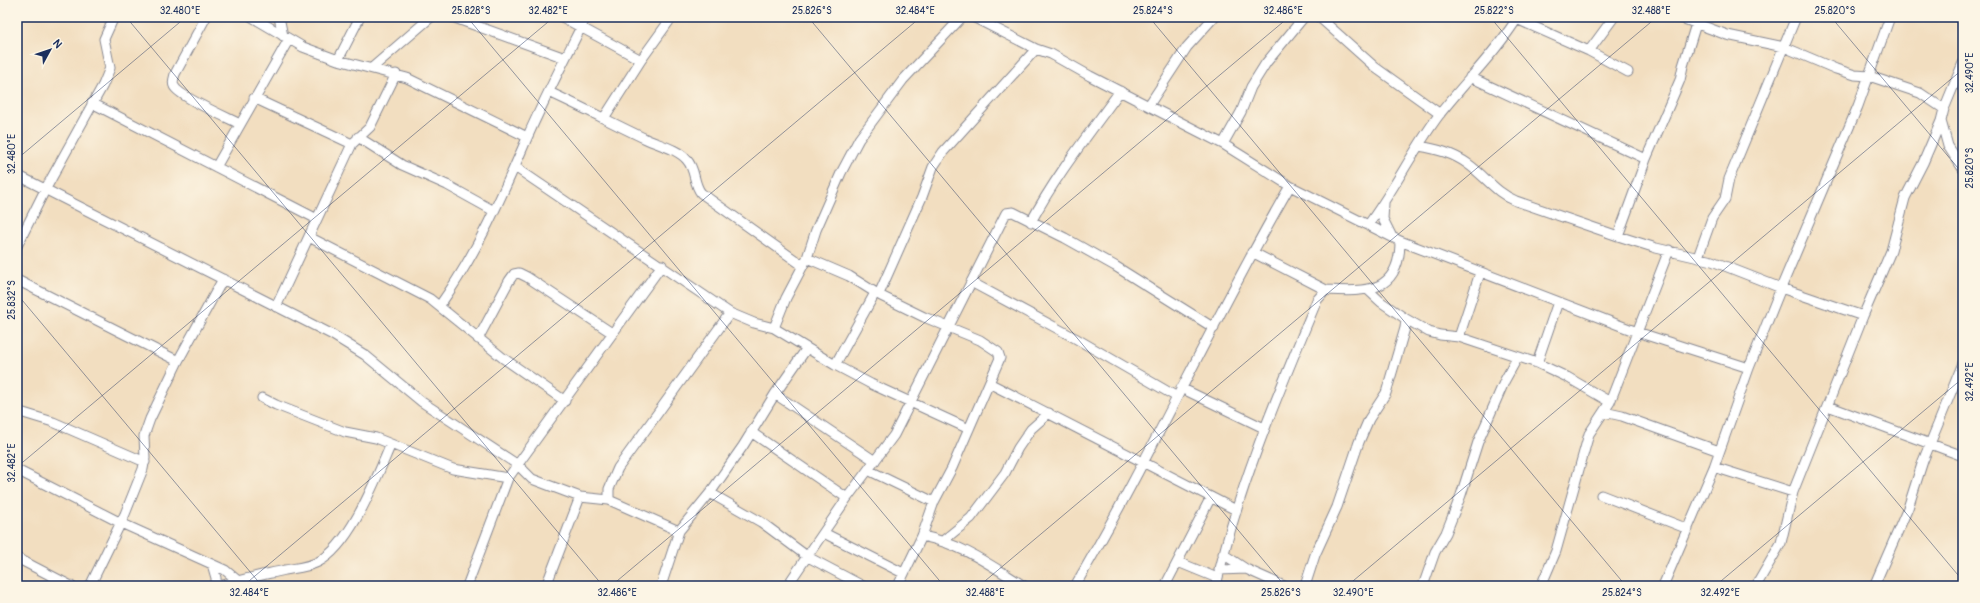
<svg xmlns="http://www.w3.org/2000/svg" width="1980" height="603" font-family="Pangolin,sans-serif">
  <rect width="100%" height="100%" fill="#fcf5e5"/>
  <filter id="ink" filterUnits="userSpaceOnUse"><feTurbulence type="fractalNoise" baseFrequency=".025" numOctaves="2"/><feDisplacementMap in="SourceGraphic" scale="8" xChannelSelector="R" yChannelSelector="G"/><feConvolveMatrix kernelMatrix="1 2 1 2 8 2 1 2 1" color-interpolation-filters="sRGB"/></filter>
  <filter id="wash" filterUnits="userSpaceOnUse"><feTurbulence type="fractalNoise" baseFrequency=".012" numOctaves="4" result="noise"/><feDisplacementMap in="SourceGraphic" scale="16" xChannelSelector="R" yChannelSelector="G"/><feGaussianBlur stdDeviation="0.9" result="paint"/><feColorMatrix in="noise" values="0 0 0 0 0 0 0 0 0 0 0 0 0 0 0 0 0 1.4 0 .05"/><feComposite in="paint" operator="in"/></filter>
  <g filter="url(#wash)">
    <rect width="100%" height="100%" fill="#f2dec0"/>
  </g>
  <g filter="url(#ink)">
    <g fill="none" stroke-linecap="round" stroke-linejoin="round">
      <defs>
        <path id="minor" d="M206 17 175 74C174 78 172 83 174 86 178 96 228 118 240 124
          M252 17 303 47 338 60 407 78 527 137
          M279 17 283 36
          M452 17 565 58
          M562 17 641 60
          M973 17 1036 49 1051 54 1090 76 1223 144 1290 186 1400 241 1637 332 1749 368
          M1319 17 1376 68 1440 114
          M1512 17 1589 51 1614 17
          M1679 17 1727 35 1784 47 1836 69 1855 75 1869 76 1920 93 1944 109
          M1589 51 1628 72
          M338 60 360 17
          M372 68 431 17
          M1470 77 1646 159
          M549 92C582 107 614 124 646 139 659 145 678 149 687 160 696 170 693 183 701 193L802 265
          M254 98 352 144
          M92 103 317 219
          M1149 105 1187 47 1214 17
          M604 118 641 60 672 17
          M1941 121 1948 146 1963 169
          M358 137 402 165 447 185 494 211
          M1223 144 1241 112 1251 87 1266 63 1304 17
          M1419 146C1436 149 1453 153 1468 164 1485 176 1496 193 1516 201L1618 236 1656 248 1712 261 1781 288 1863 316
          M216 167 289 39
          M515 167 730 313 754 323 774 328 835 365 871 384 969 429
          M17 175 331 334 365 355 422 402 518 465 532 479 580 497 609 500 679 531
          M1384 203 1383 219 1392 237
          M1031 222C1056 175 1089 134 1120 91
          M1368 225C1394 190 1413 150 1439 115 1464 83 1497 51 1518 17
          M1618 236 1646 159 1680 80 1683 66 1696 24
          M309 237 430 299 503 358 565 401
          M17 246 45 190 103 85 110 68 104 39 114 17
          M1698 257 1712 218 1725 199 1729 179 1796 17
          M807 258 849 276 881 296 924 317 980 340 998 352 1000 358 989 383 952 468 934 502 922 536 898 586
          M17 280 178 361
          M971 282 1075 338 1177 397
          M1367 289 1381 302 1406 319
          M1326 290C1367 292 1400 293 1400 241
          M879 294 922 197 933 167 943 152 1036 49
          M440 305C477 253 502 196 527 138 545 97 566 57 586 17
          M276 307 352 144 370 127 396 74
          M774 328 786 298 807 258 816 230 841 173 859 139 903 80 962 17
          M1459 337 1480 273
          M478 339 509 281 514 274 519 273 527 277 612 333
          M1537 363 1558 302
          M835 365 875 293
          M989 383 1236 510
          M1181 388 1264 428
          M775 394 875 461
          M262 398 276 405 345 432 376 438 453 469 508 478
          M1828 406 1963 456
          M17 411 53 422 145 462
          M1604 412 1622 416 1719 451
          M751 432 847 498
          M1714 467 1793 492
          M17 470 121 523 225 570 237 580
          M868 470 934 502
          M710 493 761 522 808 557 863 586
          M1601 495 1688 529
          M609 500V489L618 468 730 313
          M824 533 903 573
          M922 536C962 544 990 565 1024 586
          M944 540 971 518 1005 473 1018 448 1031 429 1049 413
          M1223 554 1246 569 1284 586
          M17 558 71 586
          M1178 562 1217 578
          M212 564 216 578V586
          M1219 570 1246 569
          M90 586 125 514 143 469 145 458 144 436 150 419 178 361 223 279
          M220 586C241 579 263 575 285 570 296 568 308 567 318 562 351 546 377 476 391 444
          M467 586 508 478 662 265
          M546 586 580 497
          M661 586 679 531 710 493 743 446 775 394 807 348
          M787 586 847 498 894 435 1006 213 1013 212 1065 238 1115 266 1214 328
          M1075 586C1152 455 1214 317 1290 186
          M1165 586 1211 497
          M1216 586C1238 487 1278 394 1317 300L1326 290 1252 252
          M1305 586 1315 555 1337 507 1359 442 1369 419 1386 393 1405 328 1406 319 1429 332 1440 335 1459 337 1537 363 1567 377 1610 402
          M1423 586 1435 552 1446 533 1461 495 1478 442 1505 380 1515 362 1516 356
          M1541 586 1556 551 1589 434 1610 402 1669 250
          M1663 586 1714 467 1749 368 1781 288 1858 106 1890 17
          M1756 586 1781 543 1793 492 1863 316 1891 251 1905 198 1923 163 1941 121 1944 109 1963 63
          M1874 586 1908 508 1923 461 1963 363"/>
      </defs>
      <!-- minor casing -->
      <use href="#minor" stroke="#86868f" stroke-width="11"/>
      <!-- minor -->
      <use href="#minor" stroke="#fff" stroke-width="9"/>
    </g>
  </g>
  <!-- ticks -->
  <path fill="none" stroke="#1b2f5e" stroke-width="1" stroke-opacity="0.45" d="M126 17 603 586M467 17 944 586M808 17 1285 586M1149 17 1626 586M1490 17 1963 581M1831 17 1963 174M17 159 186 17M17 294 262 586M17 467 554 17M243 586 921 17M611 586 1289 17M979 586 1657 17M1347 586 1963 69M1715 586 1963 378"/>
  <!-- margin -->
  <rect width="1980" height="603" fill="none" stroke="#fcf5e5" stroke-width="44"/>
  <!-- north arrow -->
  <g transform="translate(50 50) rotate(50)" stroke="#fcf5e5" stroke-width="3" paint-order="stroke">
  <path d="M0-3L7 15L0 10L-7 15Z" fill="#1b2f5e"/>
  <text y="-6" font-size="11" font-weight="bold" text-anchor="middle" fill="#1b2f5e">N</text>
  </g>
  <rect x="22" y="22" width="1936" height="559" fill="none" stroke="#1b2f5e" stroke-width="1.5"/>
  <g font-size="10" text-anchor="middle" fill="#1b2f5e">
    <text x="180" y="14">32.480°E</text>
    <text x="471" y="14">25.828°S</text>
    <text x="548" y="14">32.482°E</text>
    <text x="812" y="14">25.826°S</text>
    <text x="915" y="14">32.484°E</text>
    <text x="1153" y="14">25.824°S</text>
    <text x="1283" y="14">32.486°E</text>
    <text x="1494" y="14">25.822°S</text>
    <text x="1651" y="14">32.488°E</text>
    <text x="1835" y="14">25.820°S</text>
    <text transform="translate(1969 73) rotate(-90)" y="4">32.490°E</text>
    <text transform="translate(11 154) rotate(-90)" y="4">32.480°E</text>
    <text transform="translate(1969 168) rotate(-90)" y="4">25.820°S</text>
    <text transform="translate(11 300) rotate(-90)" y="4">25.832°S</text>
    <text transform="translate(1969 382) rotate(-90)" y="4">32.492°E</text>
    <text transform="translate(11 463) rotate(-90)" y="4">32.482°E</text>
    <text x="249" y="596">32.484°E</text>
    <text x="617" y="596">32.486°E</text>
    <text x="985" y="596">32.488°E</text>
    <text x="1281" y="596">25.826°S</text>
    <text x="1353" y="596">32.490°E</text>
    <text x="1622" y="596">25.824°S</text>
    <text x="1720" y="596">32.492°E</text>
  </g>
</svg>
